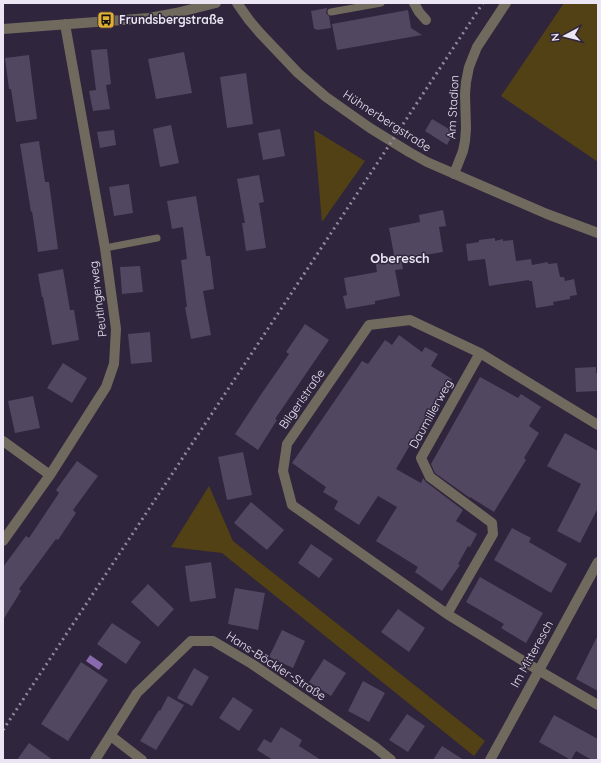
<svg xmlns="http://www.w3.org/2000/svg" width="601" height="763" font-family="Quicksand,sans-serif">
  <rect width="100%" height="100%" fill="#2f253c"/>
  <!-- green -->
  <path fill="#534116" d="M564 3H598V162L501 96Z
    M314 130 365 161 322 222Z
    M209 486 233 541 485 741 474 756 222 553 171 547Z"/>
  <!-- water -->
  <path fill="#896aaf" d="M90 655 103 664 99 670 86 661Z"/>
  <!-- building -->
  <path fill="#514760" d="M327 8 326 13 329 16 331 28 317 30 316 29H314L311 11Z
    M408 10 411 28 422 35 337 50 332 24Z
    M107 49 111 84 106 85 110 109 93 111 89 91 96 90 91 50Z
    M184 52 192 93 156 99 148 59Z
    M29 55 37 119 16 122 11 89H9L5 58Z
    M246 73 253 124 227 128 220 77Z
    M432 119 454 132 447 145 425 131Z
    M171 125 179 163 160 167 153 129Z
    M280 129 285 156 263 160 258 133Z
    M114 130 116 145 100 148 97 132Z
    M39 141 45 182H49L58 249 38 252 32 211 31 212 20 144Z
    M259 175 264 202 259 203 266 248 246 251 242 223H245L237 179Z
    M129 184 133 213 114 216 109 187Z
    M196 196 206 256H210L214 289 203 291 211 335 191 339 185 307H187L181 260 187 259 183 227 172 229 167 201Z
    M443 210 446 226 439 227 443 252 401 259 403 269 395 270 400 296 375 301V304L346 309 343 296 347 295 344 278 377 272 375 259 394 255 389 228 420 222 419 215Z
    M495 238V241L503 239V241L513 240 516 261 531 259 532 265 548 262V264L557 263 560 277H564L565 281 574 279 577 295 570 296V299L553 302 554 305 536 308 532 281H529V280L489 286 485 259 468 261 466 244 479 242V240Z
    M140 266 143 292 122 294 120 267Z
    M63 269 70 310H74L79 340 52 345 43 297H42L38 274Z
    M305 324 329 340 275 419 277 420 258 450 235 434 262 393 289 354 286 352Z
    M150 332 152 362 131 364 128 334Z
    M399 335 422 352 425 347 438 354 431 366 452 379 420 431 419 430 396 469 421 483 423 478 426 482 463 510 456 521 477 534 470 547 468 546 458 564 460 565 442 591 415 572 418 567 376 541 397 507 378 496 359 525 334 509 338 501 323 492 326 487 292 463 362 361 368 364 385 340 392 345Z
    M63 363 87 378 72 403 47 388Z
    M596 367V373H598V391L576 392 575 368Z
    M480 377 518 398 521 394 541 407 529 426 539 433 524 458 526 460 494 512 470 497V498L435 473 431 464Z
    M33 396 40 428 15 433 8 401Z
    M565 433 598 451V508L580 543 557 531 581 484 547 466Z
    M243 452 252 495 227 500 218 457Z
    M77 461 98 476 73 510 76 513 58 540 56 539 19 589 21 591 3 620V567L26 536 29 538 59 493 56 490Z
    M251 502 284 530 267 550 234 523Z
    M512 528 531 538 529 542 567 564 551 593 494 560Z
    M311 544 333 559 319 578 298 563Z
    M211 562 216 598 190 602 185 566Z
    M480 577 543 613 526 643 501 628 504 624 466 602Z
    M148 584 174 609 158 627 131 602Z
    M235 588 265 593 258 630 228 624Z
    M398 609 425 628 409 652 381 632Z
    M112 623 141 642 126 664 97 644Z
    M282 630 305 641 293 668 269 657Z
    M598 635V691L576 679Z
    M324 659 346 673 331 696 309 682Z
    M81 662 108 680 68 741 41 724Z
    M194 668 209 677 192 706 177 698Z
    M363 681 385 693 369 722 348 711Z
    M168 696 184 705 156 750 140 741 159 710 160 711Z
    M233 697 253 710 239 731 219 718Z
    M407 714 425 726 408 752 389 740Z
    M554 715 598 739V760H592L576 751 571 760 539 742Z
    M281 727 302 740 299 746 321 760H273L257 750 264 739 271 743Z
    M29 743 53 760H17Z
    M442 746 464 760H433Z"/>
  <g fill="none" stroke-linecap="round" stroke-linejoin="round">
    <!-- service -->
    <path stroke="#706a5e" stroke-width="7" d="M331 12 381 3
      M105 248 157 238"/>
    <!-- minor -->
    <path stroke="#706a5e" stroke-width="10" d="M414 3 419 12 426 20
      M3 29 149 18 176 13 216 3
      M454 174 463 151 465 141 466 128 465 94 466 82 469 67 477 47 506 3
      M598 425 480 353 410 320 369 325 287 444 283 471 292 505 447 614 538 670 598 705
      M3 441 50 475
      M3 541 50 475 106 387 114 364 116 329 105 248 65 24
      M447 614 493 534 492 523 430 477 421 458 480 353
      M111 736 142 760
      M95 760 137 693 191 641H213L252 664 375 747 391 760
      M490 760 598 562"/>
    <!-- tertiary -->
    <path stroke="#706a5e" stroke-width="10" d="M237 3 249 20 260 33 298 73 326 97 370 128 409 152 427 162 547 214 598 233"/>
    <!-- rail -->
    <path stroke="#90889b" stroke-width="3" stroke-dasharray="2 4" stroke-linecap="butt" d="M3 730 483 3"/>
  </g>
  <!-- icons -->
  <defs>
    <symbol id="bus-square" viewBox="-11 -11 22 22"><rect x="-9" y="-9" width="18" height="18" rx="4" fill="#e1af34" stroke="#2f253c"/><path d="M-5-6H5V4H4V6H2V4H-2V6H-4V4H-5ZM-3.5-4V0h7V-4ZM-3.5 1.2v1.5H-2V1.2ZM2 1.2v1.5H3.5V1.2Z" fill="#111"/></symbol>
  </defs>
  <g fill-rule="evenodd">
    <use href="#bus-square" x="96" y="10" width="20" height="20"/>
  </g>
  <g text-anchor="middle" stroke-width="3" stroke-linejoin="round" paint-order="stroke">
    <!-- poi labels -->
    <g font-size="12" font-weight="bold" fill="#ebe5f4" stroke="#2f253c" text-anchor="start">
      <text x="119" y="24">Frundsbergstraße</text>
    </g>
    <!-- street labels -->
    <g font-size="12" fill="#ebe5f4" stroke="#2f253c">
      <text transform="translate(453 107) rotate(-87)" y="4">Am Stadion</text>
      <text transform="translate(387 121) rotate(33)" y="4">Hühnerbergstraße</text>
      <text transform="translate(98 299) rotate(-97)" y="4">Peutingerweg</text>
      <text transform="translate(302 399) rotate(-55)" y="4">Bilgeristraße</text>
      <text transform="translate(431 414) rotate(-61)" y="4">Daumillerweg</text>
      <text transform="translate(532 654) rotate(-61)" y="4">Im Mitteresch</text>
      <text transform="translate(276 666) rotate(33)" y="4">Hans-Böckler-Straße</text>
    </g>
    <!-- neighbourhood labels -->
    <g font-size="13" font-weight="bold" fill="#ebe5f4" stroke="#2f253c">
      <text x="400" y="263">Oberesch</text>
    </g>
  </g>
  <!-- border -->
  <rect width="601" height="763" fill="none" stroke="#ebe5f4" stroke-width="8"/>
  <!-- north arrow -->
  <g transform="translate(565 36) rotate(263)" stroke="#2f253c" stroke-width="3" paint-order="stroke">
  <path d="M0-3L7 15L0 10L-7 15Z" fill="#ebe5f4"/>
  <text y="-6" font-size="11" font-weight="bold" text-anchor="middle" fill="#ebe5f4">N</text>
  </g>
</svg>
